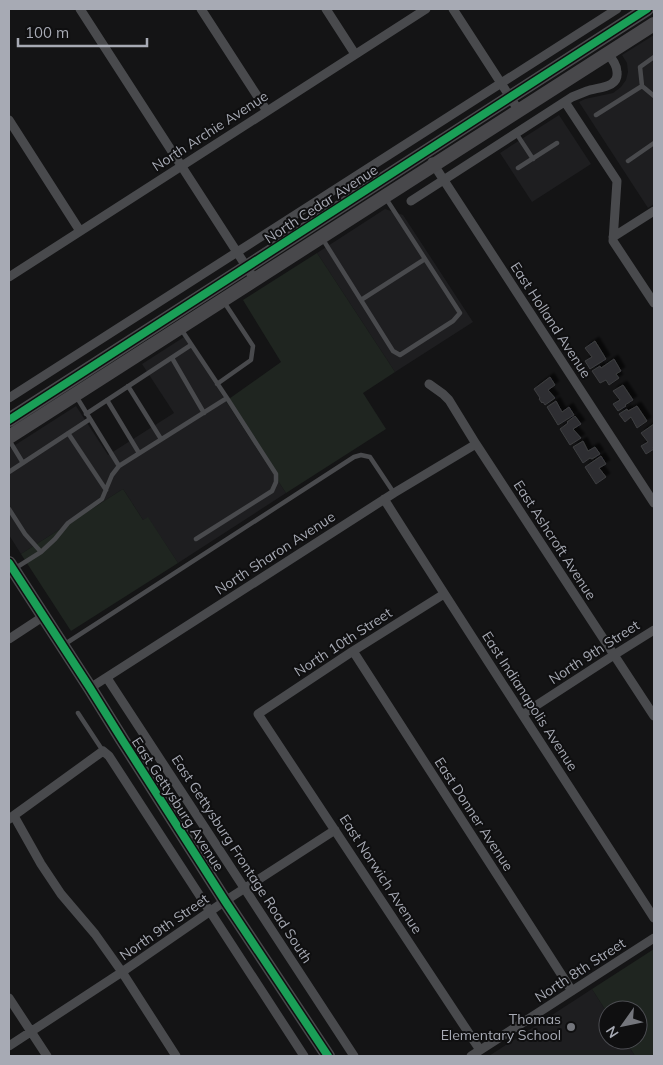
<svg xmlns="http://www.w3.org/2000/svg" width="663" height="1065" font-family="Mulish,sans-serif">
  <defs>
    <filter id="shadow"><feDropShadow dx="4" dy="-4" stdDeviation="1" flood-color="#0009"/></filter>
  </defs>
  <rect width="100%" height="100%" fill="#141415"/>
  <!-- built -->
  <path fill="#1e1e20" d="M654 35V204L648 208 579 102 585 99 613 93 621 87 626 80 628 72 627 63 622 55Z
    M559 115 591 164 532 202 500 153Z
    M385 209 403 215 473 322 395 372 317 253Z
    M184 337 286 493 178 563 148 518 143 520 123 489 21 554 9 535V449L76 406 108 455 174 413 142 364Z
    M592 989 608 1014V1040H625L635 1056H489Z"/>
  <!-- green -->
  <path fill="#1f2520" d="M317 253 395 372 363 393 386 429 286 493 226 401 281 362 243 300Z
    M123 489 143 520 148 517 178 563 71 631 21 554Z
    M654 949V1056H635L625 1040H638V1010H608V1014L592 989Z"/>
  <!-- building -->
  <path fill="#2f2f30" stroke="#3d3e41" filter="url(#shadow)" d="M595 341 606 359 590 369 585 361 592 357 585 348Z
    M614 359 621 371 616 374 619 378 609 385 606 380 600 383 592 371 600 366 601 368Z
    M550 377 555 385 548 390 555 398 545 405 543 402 542 403 539 399 540 398 534 389Z
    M623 385 633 400 625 405 626 406 618 411 613 404 620 400 613 391Z
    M556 401 562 412 569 407 574 415 558 425 547 407Z
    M637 406 647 421 637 428 631 417 625 422 619 414 627 409 628 411Z
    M575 416 581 424 573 429 581 438 570 445 560 429 568 423 567 422Z
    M654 424V446L653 447 654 449 646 454 641 446 648 442 641 433Z
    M583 441 588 451 595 447 600 454 592 459 590 458 583 463 573 447Z
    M601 456 606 464 599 468 606 477 596 484 585 467Z"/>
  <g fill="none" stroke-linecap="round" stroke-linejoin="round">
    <!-- lane -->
    <path stroke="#494a4d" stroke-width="4.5" d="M654 57 640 67 642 86 654 96
      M596 115 642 86
      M516 133 533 159
      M628 161 654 143
      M518 168 557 143
      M322 238 393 351 400 355 453 321 460 313 385 197
      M361 300 425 259
      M181 329 227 398 276 474V482L272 491 196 539
      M172 358 204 413
      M217 384 251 360 253 346 224 302
      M128 386 161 439
      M76 396 119 466
      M107 400 139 453
      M86 414 191 345
      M68 433 106 490
      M9 440 23 463
      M9 472 90 419
      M9 509 25 534 41 552
      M14 569 41 552 55 539 68 523 102 499 112 475 119 466 227 398
      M65 644 354 457 361 455 370 457 394 493
      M78 713 103 751"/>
    <!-- street -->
    <path stroke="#494a4d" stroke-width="9" d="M80 9 255 280
      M201 9 267 111
      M326 9 355 54
      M453 9 519 111
      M565 102 617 181 613 241 654 303
      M9 120 80 231
      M432 162 654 503
      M411 201 572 97C577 95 582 93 587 91 598 87 619 88 617 72 617 65 612 59 608 54
      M613 237 654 211
      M9 277 426 9
      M429 384 443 394 449 400 476 444 654 716
      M9 398 617 9
      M384 499C473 640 564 778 654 918
      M444 594 353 651 258 714 480 1050
      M9 639 44 616
      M353 651 572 991
      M107 678 354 1056
      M90 688 394 493 476 444
      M523 714 614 655 654 630
      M14 816 41 864 61 894 95 934 122 972 176 1056
      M9 819 103 751 109 756 304 1056
      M9 998 47 1056
      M9 1046 122 972 225 901 335 830
      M471 1056 654 938"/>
    <!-- secondary -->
    <path stroke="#48484b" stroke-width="14" d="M9 420 647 9
      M9 437 654 24
      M9 563 90 688 123 741 225 901 328 1056"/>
    <defs>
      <path id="cycleway" d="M9 420 647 9
        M9 563 90 688 123 741 225 901 328 1056"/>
    </defs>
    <!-- cycleway casing -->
    <use href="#cycleway" stroke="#0f0f10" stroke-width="11"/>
    <!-- cycleway -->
    <use href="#cycleway" stroke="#1a9f57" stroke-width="8"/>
  </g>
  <!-- markers -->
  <circle fill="#74767c" stroke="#0f0f10" stroke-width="2" cx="571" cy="1027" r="5"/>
  <g text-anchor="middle" stroke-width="4" stroke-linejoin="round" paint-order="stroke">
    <!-- street labels -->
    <g font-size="14" fill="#a7aab4" stroke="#0f0f10">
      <text transform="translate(210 131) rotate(-33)" y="5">North Archie Avenue</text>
      <text transform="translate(321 204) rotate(-33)" y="5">North Cedar Avenue</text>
      <text transform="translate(551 320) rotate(57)" y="5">East Holland Avenue</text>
      <text transform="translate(555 540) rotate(57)" y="5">East Ashcroft Avenue</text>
      <text transform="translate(275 553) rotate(-33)" y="5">North Sharon Avenue</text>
      <text transform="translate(343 642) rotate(-33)" y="5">North 10th Street</text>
      <text transform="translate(594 652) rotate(-33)" y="5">North 9th Street</text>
      <text transform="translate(530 701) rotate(57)" y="5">East Indianapolis Avenue</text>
      <text transform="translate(178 804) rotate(57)" y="5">East Gettysburg Avenue</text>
      <text transform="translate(474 814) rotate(57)" y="5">East Donner Avenue</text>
      <text transform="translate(242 859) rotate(57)" y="5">East Gettysburg Frontage Road South</text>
      <text transform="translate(381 874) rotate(57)" y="5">East Norwich Avenue</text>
      <text transform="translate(164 927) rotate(-35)" y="5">North 9th Street</text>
      <text transform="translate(580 970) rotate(-33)" y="5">North 8th Street</text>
    </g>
    <!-- poi labels -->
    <g font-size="14" fill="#a7aab4" stroke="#0f0f10" text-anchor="end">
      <text x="561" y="1024">Thomas<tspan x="561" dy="16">Elementary School</tspan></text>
    </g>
  </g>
  <!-- border -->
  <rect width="663" height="1065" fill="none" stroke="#a7aab4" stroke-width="20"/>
  <!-- north arrow -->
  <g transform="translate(623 1025) rotate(237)"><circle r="24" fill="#0f0f10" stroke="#4c4d52"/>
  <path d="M0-4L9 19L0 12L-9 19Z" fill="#74767c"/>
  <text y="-8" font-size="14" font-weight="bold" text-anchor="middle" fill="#a7aab4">N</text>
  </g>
  <!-- scale -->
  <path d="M18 38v8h129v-8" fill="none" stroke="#a7aab4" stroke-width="2.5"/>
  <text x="25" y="38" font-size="15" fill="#a7aab4" stroke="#0f0f10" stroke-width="4" paint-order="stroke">100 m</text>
</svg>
